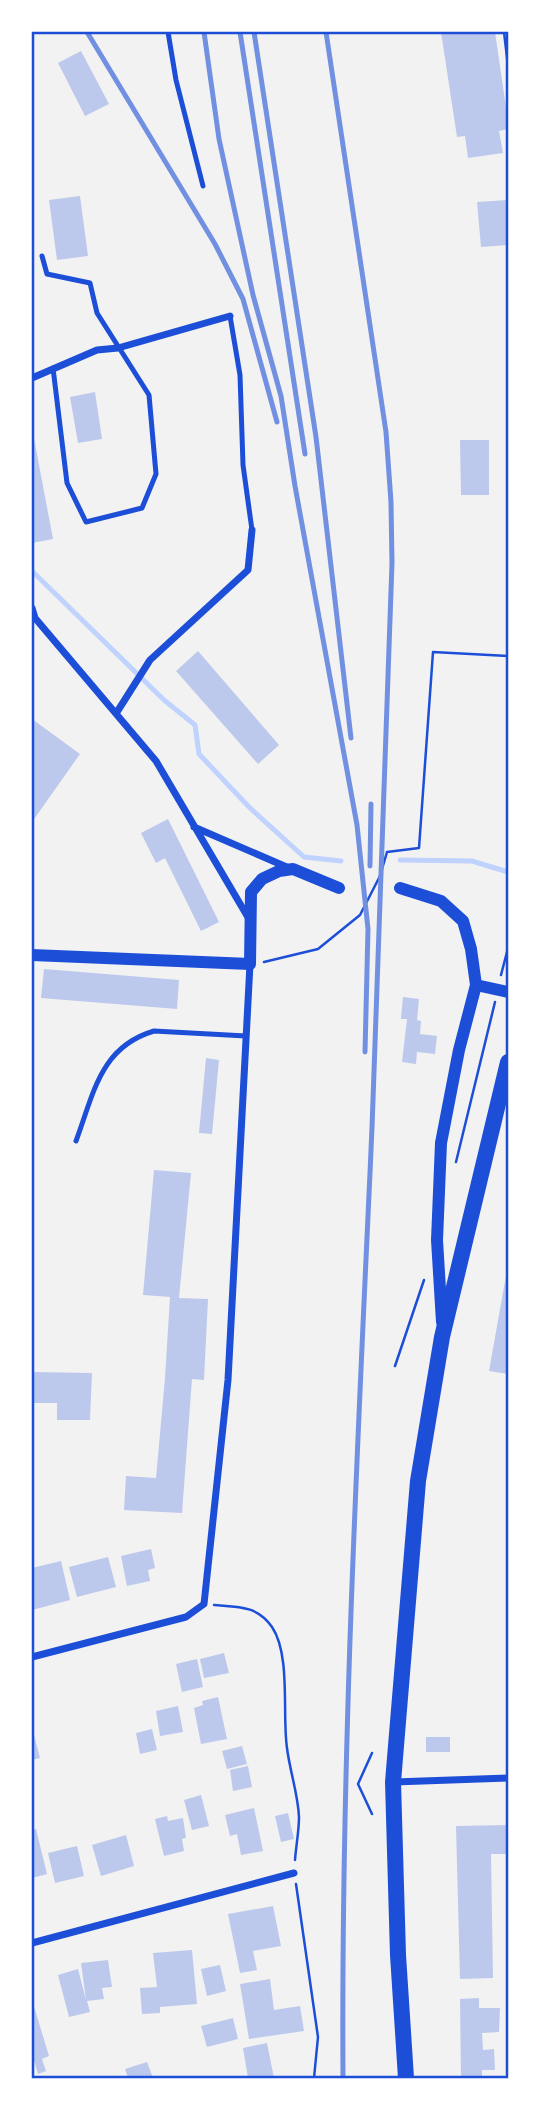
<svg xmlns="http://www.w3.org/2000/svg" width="540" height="2110" font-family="'DejaVu Sans',sans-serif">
  <rect width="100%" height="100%" fill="#f2f2f2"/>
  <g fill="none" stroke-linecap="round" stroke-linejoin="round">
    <!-- stream -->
    <path stroke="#bfd3fe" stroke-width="5" d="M32 571 164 700 195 725 199 754 249 807 304 857 341 861
      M400 860 472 861 508 872"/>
  </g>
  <!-- building -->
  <path fill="#bdc9ec" d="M441 32H495L508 121V129L499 131 503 153 468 158 465 136 457 137Z
    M81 51 109 104 85 116 58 63Z
    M80 196 88 256 57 260 49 200Z
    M508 200V245L481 247 477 202Z
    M95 392 102 439 78 443 70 397Z
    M33 433 53 539 32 543V434Z
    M460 440H489V495H461Z
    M198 651 279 745 258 764 176 671Z
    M32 719 80 754 32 822Z
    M168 819 219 922 201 931 165 858 156 863 141 833Z
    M44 969 179 980 177 1009 41 998Z
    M403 997 419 999 417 1020 421 1021 420 1034 437 1036 435 1054 417 1052 416 1064 402 1062 407 1019H401Z
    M206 1058 219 1060 212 1134 199 1133Z
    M154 1170 191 1173 179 1298 208 1299 204 1380 192 1379 182 1513 124 1510 126 1476 156 1478 165 1378 170 1297 143 1295Z
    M507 1270H508V1374L489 1371Z
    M32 1372 92 1373 90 1420H57V1403H32Z
    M151 1549 155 1568 148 1570 150 1581 127 1586 121 1556Z
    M108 1557 116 1587 77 1597 69 1567Z
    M61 1561 70 1600 32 1610V1568Z
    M224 1653 229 1673 204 1678 200 1659Z
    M197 1659 203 1687 182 1692 176 1664Z
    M218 1697 227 1739 201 1744 194 1708 203 1705 202 1701Z
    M178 1706 183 1732 160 1736 156 1711Z
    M32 1727 40 1758 32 1760Z
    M152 1729 157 1750 140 1754 136 1733Z
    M426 1737H450V1752H426Z
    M242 1746 247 1764 227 1769 222 1751Z
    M248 1766 252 1787 233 1791 230 1770Z
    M201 1795 209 1826 192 1830 184 1800Z
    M254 1808 263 1851 241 1855 237 1834 230 1836 225 1815Z
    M288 1813 294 1839 281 1842 275 1816Z
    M167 1816 168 1821 183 1818 186 1838 182 1839 184 1851 164 1856 155 1819Z
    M508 1825V1854H491L493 1978 460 1979 456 1826Z
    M36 1829 47 1874 32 1878V1830Z
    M126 1835 134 1866 101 1876 92 1845Z
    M77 1846 84 1876 55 1883 48 1853Z
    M273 1906 281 1946 253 1951 257 1970 240 1973 228 1914Z
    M192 1950 197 2004 160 2007V2013L142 2014 140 1988 157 1987 153 1953Z
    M108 1960 112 1987 102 1988 104 1999 87 2001 90 2012 69 2017 58 1975 78 1969 86 2000 81 1963Z
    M220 1965 226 1991 207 1996 201 1969Z
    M270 1979 274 2010 300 2006 304 2031 249 2039 240 1984Z
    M479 1998V2008H500L499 2032 482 2033 483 2050 494 2049 495 2070H482V2078H461L460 1999Z
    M32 2000 49 2056 42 2059 46 2071 38 2074 32 2054Z
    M233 2018 238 2039 207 2047 201 2026Z
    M267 2043 274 2078H248L243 2048Z
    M147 2062 153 2078H128L125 2069Z"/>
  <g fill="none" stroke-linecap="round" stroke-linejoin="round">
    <!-- path -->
    <path stroke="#1d4ed8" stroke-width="2.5" d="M504 32 508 66
      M264 962 318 949 360 915 380 876 387 852 419 848 433 652 508 656
      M501 975 508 948
      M456 1162 495 1002
      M395 1366 424 1280
      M214 1605C237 1607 257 1605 272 1627 291 1655 282 1715 287 1748 290 1772 298 1794 299 1817 299 1831 296 1846 295 1860
      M372 1814 358 1784 372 1753
      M296 1884 318 2037 314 2078"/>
    <!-- service -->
    <path stroke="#1d4ed8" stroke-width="5" d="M168 32 176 80 203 186
      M42 256 47 274 90 283 97 313 149 395 156 474 142 508 86 522 67 483 53 368
      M230 316 240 375 243 465 252 530
      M76 1141C94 1093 100 1047 154 1031L246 1036"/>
    <!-- minor -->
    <path stroke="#1d4ed8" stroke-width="7" d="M32 378 97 350 118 348 230 316
      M32 608 35 618 156 761 249 919
      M117 712 150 660 248 570 252 530
      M194 827 289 868
      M32 1657 186 1617 204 1604 228 1380 250 964
      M394 1782 508 1778
      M32 1943 294 1873"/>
    <!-- tertiary -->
    <path stroke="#1d4ed8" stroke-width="12" d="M400 888 441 901 463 921 471 949 476 985 459 1050 441 1143 437 1240 442 1322
      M32 955 250 964 251 892 262 879 279 871 293 869 339 888
      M476 985 508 992"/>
    <!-- trunk -->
    <path stroke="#1d4ed8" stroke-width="16" d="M406 2078 398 1955 393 1782 418 1481 442 1337 508 1062"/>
    <!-- rail -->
    <path stroke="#7290e2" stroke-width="5" d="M87 32 215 244 243 299 277 422
      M204 32 219 139 253 295 281 396 295 486 357 825 368 929 365 1052
      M240 32 305 454
      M254 32 316 437 351 738
      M326 32 386 432 391 502 392 563C386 767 379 970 370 1173 356 1475 341 1776 343 2078
      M370 866 371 804"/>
  </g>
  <!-- border -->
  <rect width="540" height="2110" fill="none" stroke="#ffffff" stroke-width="66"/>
  <rect x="33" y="33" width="474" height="2044" fill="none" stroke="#1d4ed8" stroke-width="2.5"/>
</svg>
